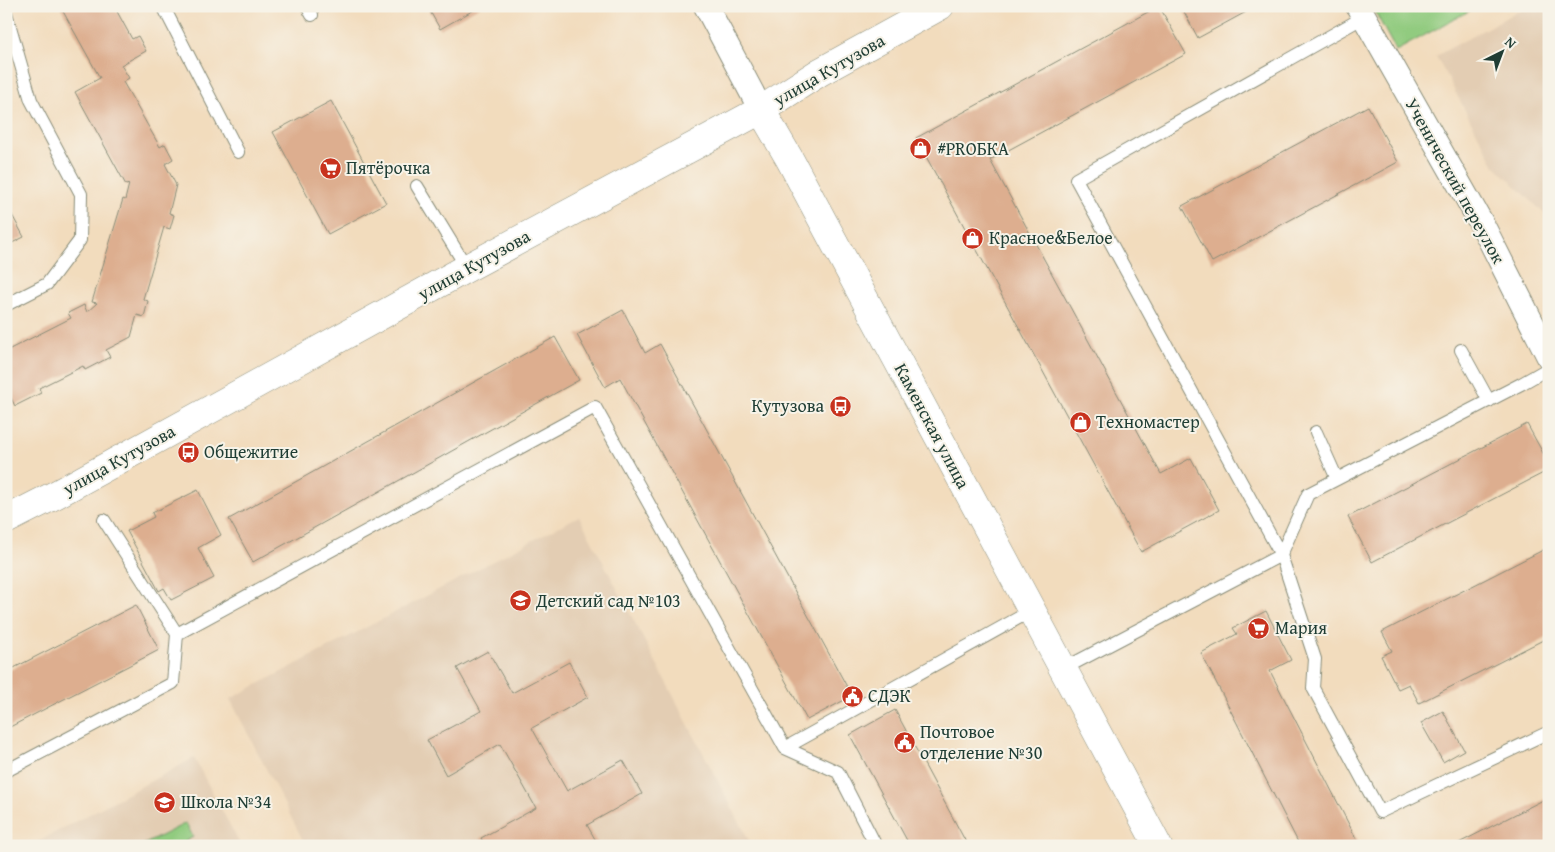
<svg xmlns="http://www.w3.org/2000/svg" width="1555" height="852" font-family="'Gentium Book Plus',serif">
  <rect width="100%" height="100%" fill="#f7f3e8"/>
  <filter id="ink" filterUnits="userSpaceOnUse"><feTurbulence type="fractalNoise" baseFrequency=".02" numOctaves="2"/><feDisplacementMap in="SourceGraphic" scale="10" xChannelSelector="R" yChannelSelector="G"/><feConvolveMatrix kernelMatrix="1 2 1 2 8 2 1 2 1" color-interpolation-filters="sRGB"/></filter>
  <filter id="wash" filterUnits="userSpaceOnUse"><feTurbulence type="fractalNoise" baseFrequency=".0096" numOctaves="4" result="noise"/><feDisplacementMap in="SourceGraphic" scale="20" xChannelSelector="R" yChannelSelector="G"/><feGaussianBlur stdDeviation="1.12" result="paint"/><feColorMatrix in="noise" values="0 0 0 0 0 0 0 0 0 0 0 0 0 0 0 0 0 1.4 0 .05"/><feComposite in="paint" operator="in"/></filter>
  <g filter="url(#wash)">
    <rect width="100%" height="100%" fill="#f2dcbd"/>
    <!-- built -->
    <path fill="#e3cdb3" d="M1527 6H1549V218L1495 166 1436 56Z
      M579 516 752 846H306L230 699Z
      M194 758 241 846H30Z"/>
    <!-- green -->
    <path fill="#91cb7f" stroke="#58845a" d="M1372 6H1478L1396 51Z
      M186 823 193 837 177 846H141Z"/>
    <g id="blocks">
      <!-- building -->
      <path fill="#ddae8f" d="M60 6H114L132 39 138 36 146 51 121 65 129 78 123 82 160 147 165 144 173 159 165 164 176 185 169 213 174 215 170 229 164 227 143 299 148 301 144 317 137 315 131 337 106 350 110 357 85 370 83 366 39 388 41 393 15 406 6 388V351L71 318 68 313 84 305 87 312 97 303 92 302 123 199 125 200 129 184 126 185 75 92 100 78Z
        M427 6H481L440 29Z
        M1159 6 1186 54 990 160 1161 474 1191 458 1219 510 1141 552 916 138Z
        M1181 6H1257L1198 38Z
        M331 101 386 203 328 234 273 132Z
        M1368 106 1398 162 1212 262 1182 206Z
        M6 204 24 237 6 246Z
        M623 310 645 353 660 344 852 696 807 720 620 378 605 387 577 335Z
        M555 337 579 380 253 562 229 519Z
        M1527 424 1549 464V470L1372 562 1348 517Z
        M198 490 221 535 198 548 214 578 171 600 164 588 159 591 127 531 154 517 152 513Z
        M1549 547V637L1419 703 1409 684 1398 689 1381 656 1392 651 1382 632Z
        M136 605 159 650 6 729V672Z
        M1266 611 1291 660 1270 671 1360 846H1300L1201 653 1237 634 1233 628Z
        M488 651 512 693 569 662 588 697 532 728 567 791 623 760 642 794 587 825 599 846H557L555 842 549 846H485L481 838 536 808 500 744 446 775 427 740 481 711 457 668Z
        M895 710 968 846H910L850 735Z
        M1443 711 1464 750 1443 762 1421 723Z
        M1549 797V846H1453Z"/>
    </g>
  </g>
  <g filter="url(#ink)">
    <use href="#blocks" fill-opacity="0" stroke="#888c78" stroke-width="1"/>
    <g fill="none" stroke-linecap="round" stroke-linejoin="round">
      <defs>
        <path id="service" d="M163 6 238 152
          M307 6 312 15
          M6 13 31 100 81 194 80 240 47 284 6 305
          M417 186 467 268
          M1461 350 1489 401
          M1316 432 1337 479
          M104 520 177 634 595 407 785 748 838 772 876 846
          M1281 555 1076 179 1364 17
          M1281 555 1308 494 1521 384 1549 368
          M1063 669 1281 555 1315 659 1313 688 1380 812 1549 732
          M785 748 1031 611
          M6 771 173 683 177 634"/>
        <path id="minor" d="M706 6 761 110
          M1358 6 1483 226 1549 357"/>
        <path id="tertiary" d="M761 110 789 158 1158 846
          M6 520 57 494 467 268 761 110 820 72 940 6"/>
      </defs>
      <!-- service casing -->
      <use href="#service" stroke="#888c78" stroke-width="14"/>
      <!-- minor casing -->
      <use href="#minor" stroke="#888c78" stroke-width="26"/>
      <!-- tertiary casing -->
      <use href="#tertiary" stroke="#888c78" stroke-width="29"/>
      <!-- service -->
      <use href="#service" stroke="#fff" stroke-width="12"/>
      <!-- minor -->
      <use href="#minor" stroke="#fff" stroke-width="24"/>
      <!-- tertiary -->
      <use href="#tertiary" stroke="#fff" stroke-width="28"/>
    </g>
  </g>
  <!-- icons -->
  <defs>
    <symbol id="shop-disc" viewBox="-11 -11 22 22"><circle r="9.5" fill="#c8321e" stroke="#f7f3e8"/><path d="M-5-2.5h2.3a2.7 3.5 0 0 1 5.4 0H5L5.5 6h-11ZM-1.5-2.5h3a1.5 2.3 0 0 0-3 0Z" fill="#fff"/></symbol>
    <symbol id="supermarket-disc" viewBox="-11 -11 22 22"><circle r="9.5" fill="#c8321e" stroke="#f7f3e8"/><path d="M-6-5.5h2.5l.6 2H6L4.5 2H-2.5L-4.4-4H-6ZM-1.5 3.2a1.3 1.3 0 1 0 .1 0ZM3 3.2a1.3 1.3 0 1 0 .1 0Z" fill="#fff"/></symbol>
    <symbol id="bus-disc" viewBox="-11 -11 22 22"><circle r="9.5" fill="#c8321e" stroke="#f7f3e8"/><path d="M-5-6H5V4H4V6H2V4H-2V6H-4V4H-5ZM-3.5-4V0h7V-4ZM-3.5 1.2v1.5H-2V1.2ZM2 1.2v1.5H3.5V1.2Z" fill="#fff"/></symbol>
    <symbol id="school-disc" viewBox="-11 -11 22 22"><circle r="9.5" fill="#c8321e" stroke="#f7f3e8"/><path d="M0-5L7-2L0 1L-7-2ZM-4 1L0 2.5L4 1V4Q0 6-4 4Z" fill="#fff"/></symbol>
    <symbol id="civic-disc" viewBox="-11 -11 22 22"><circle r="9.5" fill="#c8321e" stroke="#f7f3e8"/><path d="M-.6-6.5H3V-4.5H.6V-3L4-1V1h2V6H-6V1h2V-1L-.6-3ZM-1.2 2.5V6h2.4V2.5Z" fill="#fff"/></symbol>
  </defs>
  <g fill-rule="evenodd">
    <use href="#shop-disc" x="908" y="136" width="25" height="25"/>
    <use href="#supermarket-disc" x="318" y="156" width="25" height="25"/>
    <use href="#shop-disc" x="960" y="226" width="25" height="25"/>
    <use href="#bus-disc" x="828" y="394" width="25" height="25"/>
    <use href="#shop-disc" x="1068" y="410" width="25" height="25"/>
    <use href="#bus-disc" x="176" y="440" width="25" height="25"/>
    <use href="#school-disc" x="508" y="588" width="25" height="25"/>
    <use href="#supermarket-disc" x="1246" y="616" width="25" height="25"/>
    <use href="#civic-disc" x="840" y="684" width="25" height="25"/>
    <use href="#civic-disc" x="892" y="730" width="25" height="25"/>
    <use href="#school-disc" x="152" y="790" width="25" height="25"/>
  </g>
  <g text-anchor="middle" stroke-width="4" stroke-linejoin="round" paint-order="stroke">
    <!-- street labels -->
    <g font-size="18" fill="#1f3d34" stroke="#f7f3e8">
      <text transform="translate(829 70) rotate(-30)" y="6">улица Кутузова</text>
      <text transform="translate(1455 181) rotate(61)" y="6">Ученический переулок</text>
      <text transform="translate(474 265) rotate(-29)" y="6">улица Кутузова</text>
      <text transform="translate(932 426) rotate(62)" y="6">Каменская улица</text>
      <text transform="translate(119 460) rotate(-29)" y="6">улица Кутузова</text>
    </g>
    <!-- poi labels -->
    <g font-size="18" fill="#1f3d34" stroke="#f7f3e8" text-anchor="start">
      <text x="937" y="155">#PROБКА</text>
      <text x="346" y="174">Пятёрочка</text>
      <text x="989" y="244">Красное&amp;Белое</text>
      <text x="824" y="412" text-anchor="end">Кутузова</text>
      <text x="1096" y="428">Техномастер</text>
      <text x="204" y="458">Общежитие</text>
      <text x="536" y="607">Детский сад №103</text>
      <text x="1275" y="634">Мария</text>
      <text x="868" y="702">СДЭК</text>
      <text x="920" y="738">Почтовое<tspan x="920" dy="21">отделение №30</tspan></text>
      <text x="181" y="808">Школа №34</text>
    </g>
  </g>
  <!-- margin -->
  <rect width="1555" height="852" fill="none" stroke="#f7f3e8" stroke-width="25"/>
  <!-- north arrow -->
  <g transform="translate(1502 52) rotate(42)" stroke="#f7f3e8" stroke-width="4" paint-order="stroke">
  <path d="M0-4L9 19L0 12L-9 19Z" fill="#1f3d34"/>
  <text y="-8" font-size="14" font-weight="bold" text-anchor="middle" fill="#1f3d34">N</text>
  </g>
</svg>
